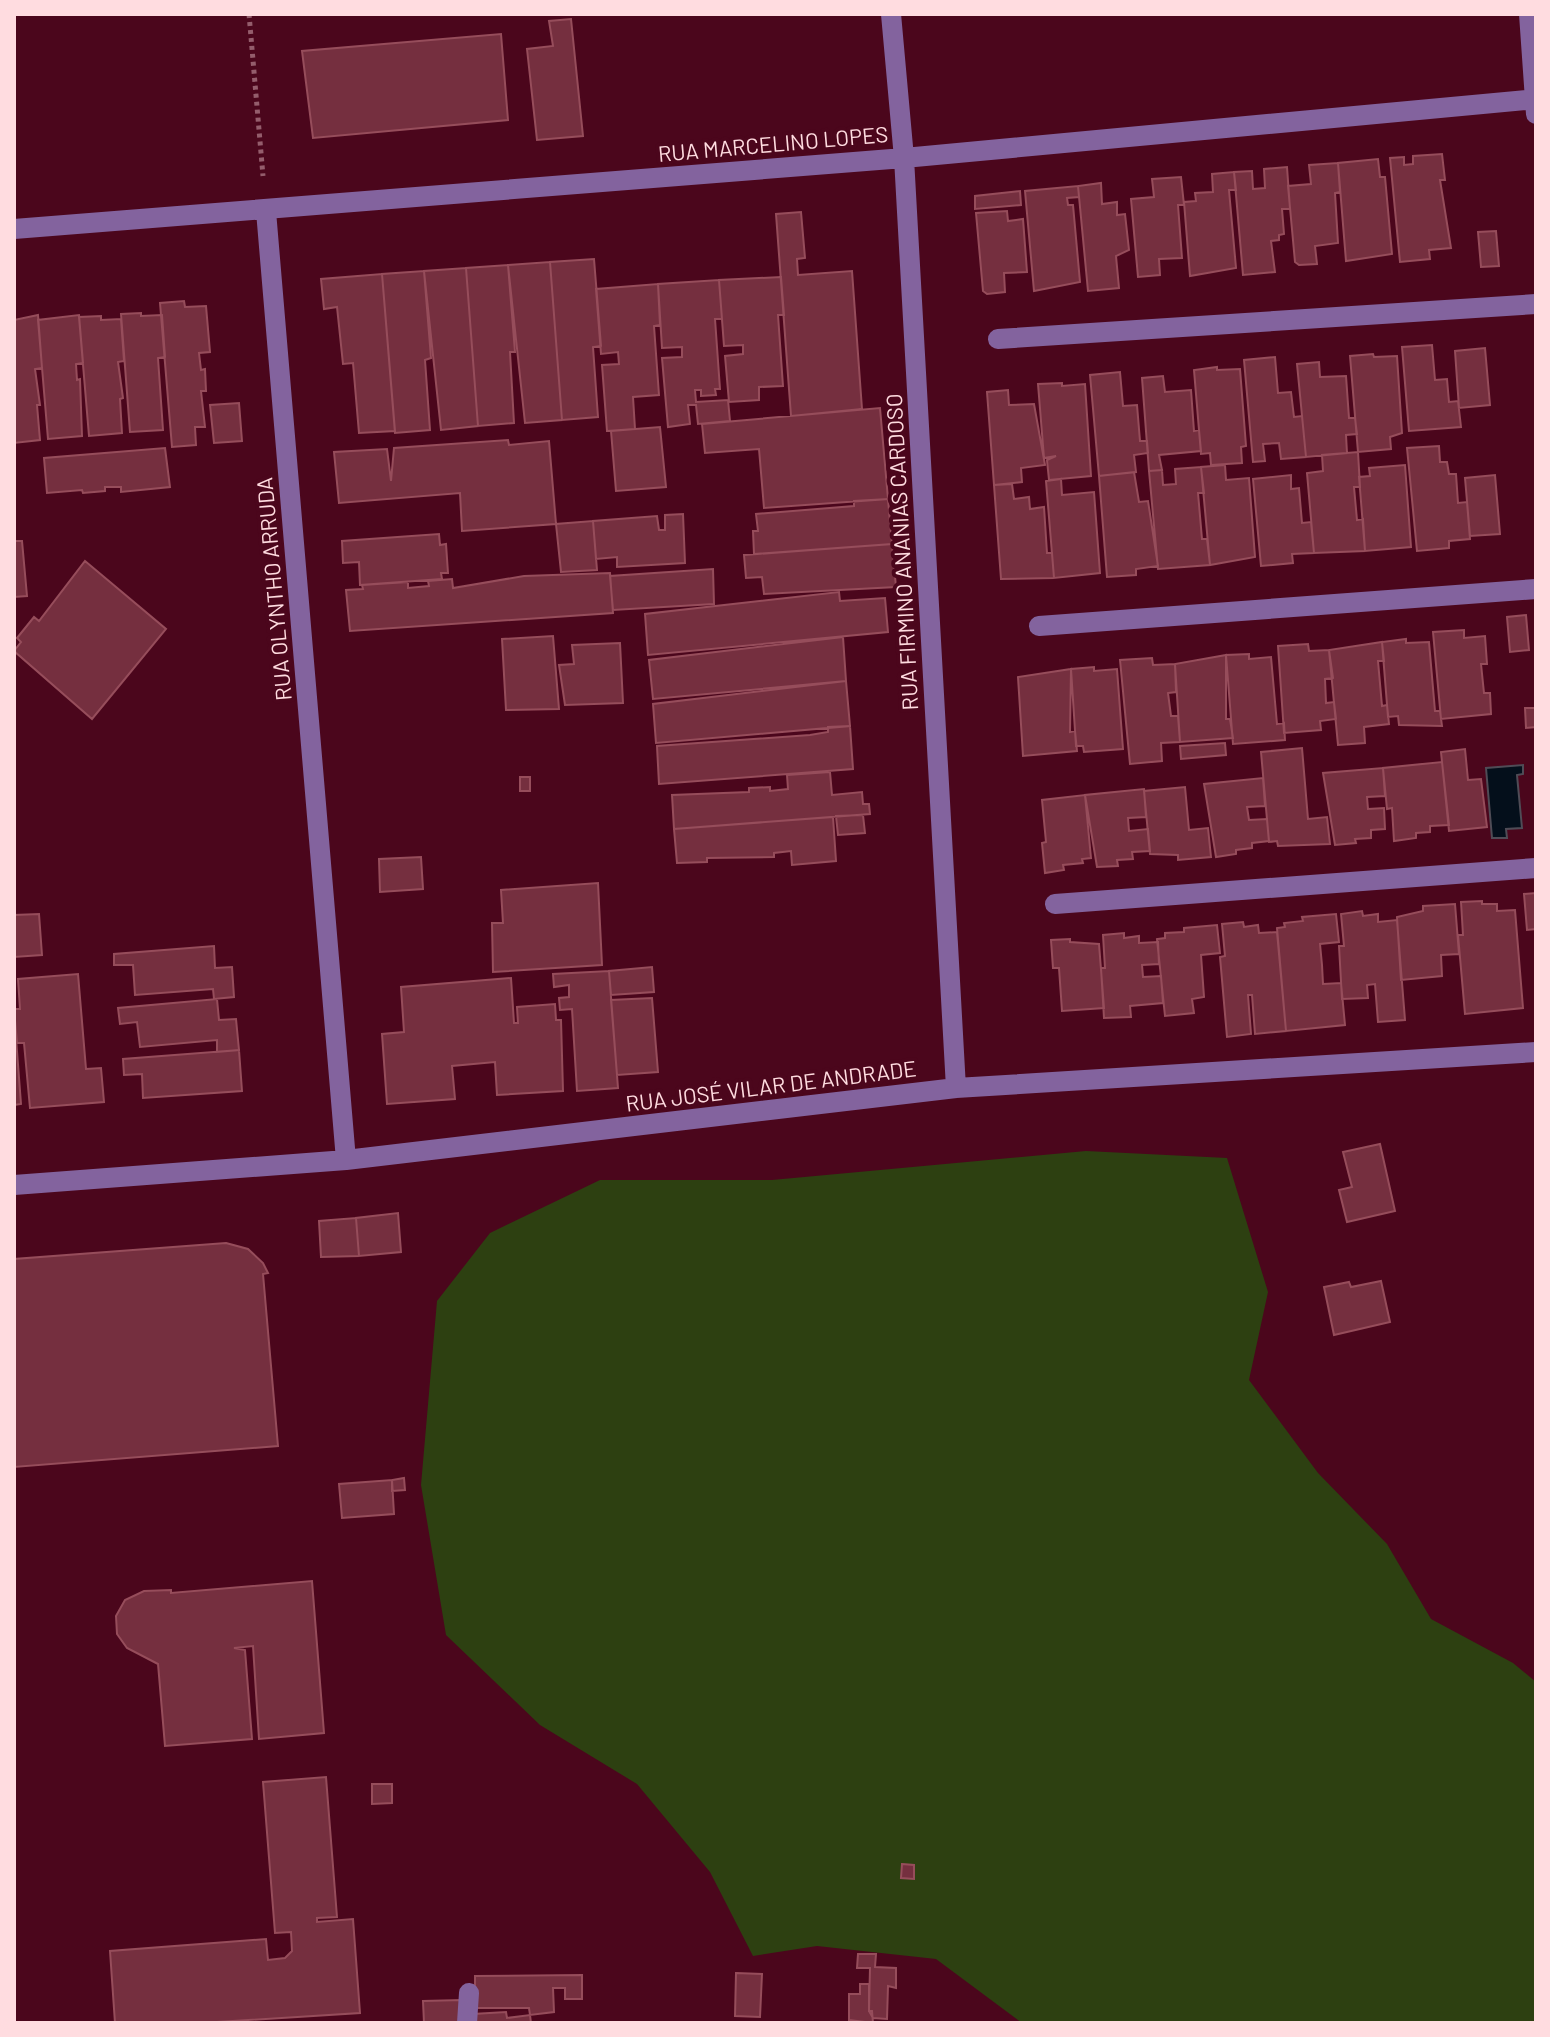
<svg xmlns="http://www.w3.org/2000/svg" width="1550" height="2037" font-family="Barlow,sans-serif">
  <rect width="100%" height="100%" fill="#4b061c"/>
  <!-- green -->
  <path fill="#2d4011" d="M1086 1151 1227 1158 1268 1292 1249 1380 1318 1473 1387 1544 1431 1619 1513 1663 1536 1682V2023H1022L936 1959 817 1946 753 1956 710 1872 637 1784 540 1725 446 1635 421 1485 437 1301 490 1233 600 1180H772Z"/>
  <!-- water -->
  <path fill="#040f1b" stroke="#4f4c56" stroke-width="2" d="M1523 765V774L1517 775 1522 828 1506 829 1507 838H1492L1486 768Z"/>
  <!-- building -->
  <path fill="#752f3f" stroke="#964d5b" stroke-width="2" d="M571 19 583 136 537 140 527 49 553 46 549 21Z
    M501 34 508 120 313 138 302 51Z
    M1442 154 1445 180H1440L1451 248 1429 250 1430 259 1400 262 1390 158 1404 157V165L1413 164V156Z
    M1378 159 1380 177H1385L1392 254 1346 261 1338 163Z
    M1338 163 1340 192 1335 193 1338 243 1315 246 1317 264 1299 265 1295 262 1288 186 1311 184 1309 165Z
    M1287 167 1290 209H1282L1284 234 1279 235V240L1271 241 1275 272 1243 275 1234 172 1252 171 1253 189 1265 188 1264 169Z
    M1234 172 1236 190H1229L1236 268 1190 276 1184 202 1196 201 1195 193 1213 192 1212 174Z
    M1181 177 1184 205H1178L1182 258 1159 259 1160 275 1138 277 1131 199 1154 197 1152 179Z
    M1101 183 1102 204 1117 202V215L1125 214 1129 250 1116 256 1119 288 1088 291 1078 186Z
    M1078 186 1079 197 1067 198 1068 205H1073L1080 282 1034 291 1025 191Z
    M1020 191 1021 205 975 209V196Z
    M1007 211 1008 221 1023 219 1027 272 1004 273 1005 292 987 294 983 291 976 213Z
    M801 212 805 258 797 259 798 275 852 271 862 409 791 416 776 214Z
    M1496 231 1499 266 1481 267 1478 232Z
    M594 259 601 346 593 347 598 417 562 420 550 262Z
    M550 262 562 420 525 423 508 265Z
    M508 265 515 352H510L514 423 478 426 466 268Z
    M466 268 478 426 441 430 424 271Z
    M424 271 431 358 425 360 430 430 395 433 382 274Z
    M382 274 395 431 359 433 353 363 343 364 337 307 324 309 321 279Z
    M781 277 784 315H778L783 386 759 387V400L729 402 725 356 743 354V345L724 346 719 280Z
    M719 280 722 319H715L720 389H715L716 395 701 396V390H695L696 402 728 400 730 421 698 424 696 405H688L690 424 668 427 662 358 682 357V347L662 348 658 284Z
    M658 284 660 325 654 326 659 395 633 397 635 429 607 431 602 365 619 364 618 352 601 354 596 289Z
    M184 301 185 307 206 306 210 352 199 353 201 370 205 369 206 391H201L205 427H195L196 445 172 447 160 303Z
    M141 313V316L162 315 165 357 158 358 163 430 130 432 121 314Z
    M38 315 42 368 35 369 40 405H37L40 440 14 443V320Z
    M79 315 83 363 76 364 77 380 80 379 82 436 48 439 38 320Z
    M101 316V320L121 319 124 361 118 362 123 398 120 399 122 433 89 436 79 317Z
    M1432 345 1435 380 1447 379 1449 402 1458 401 1461 427 1409 431 1402 347Z
    M1485 348 1490 405 1459 408 1455 351Z
    M1373 354 1374 357 1397 356 1402 433 1390 437 1391 449 1358 452 1350 356Z
    M1275 357 1278 393 1291 392 1294 417 1302 416 1306 457 1281 459 1279 443 1263 444 1265 461 1253 462 1244 360Z
    M1319 362 1320 377 1346 376 1349 418H1355L1357 434 1346 435 1347 453 1306 457 1297 364Z
    M1217 367V370L1240 369 1246 446 1241 447 1242 463 1211 465 1210 453 1201 454 1194 370Z
    M1120 372 1123 406 1137 405 1140 441H1147L1148 453 1134 455 1136 472 1099 476 1090 375Z
    M1163 376 1165 392 1191 390 1194 431 1199 430 1201 451 1159 455 1162 470 1149 471 1142 378Z
    M1062 383V386L1085 384 1091 476 1049 480 1047 460 1056 456 1044 458 1038 384Z
    M1008 390 1009 405 1034 404 1045 465 1021 468 1022 482 994 485 987 392Z
    M239 403 242 441 214 443 210 405Z
    M880 408 888 499 764 508 759 449 705 453 702 424Z
    M660 427 666 487 616 491 611 431Z
    M508 440 509 445 549 441 556 524 462 531 460 493 339 503 334 452 387 449 391 481 394 448Z
    M1439 446 1440 462H1447L1449 474H1456L1458 503 1467 502 1470 539 1449 541V548L1417 551 1407 448Z
    M165 448 170 487 121 492V487H105V491L83 493 82 490 47 493 44 458Z
    M1358 452 1360 487H1354L1357 520 1363 519 1365 551 1314 553 1307 473 1323 471 1322 455Z
    M1225 465 1226 480 1249 478 1255 557 1210 565 1201 467Z
    M1405 465 1411 547 1365 551 1359 477 1370 476 1369 468Z
    M1201 467 1204 493H1198L1202 539H1207L1210 565 1158 569 1149 471 1162 470 1163 485 1176 484 1175 469Z
    M1134 472 1139 502 1148 501 1158 566 1136 569V575L1107 577 1099 476Z
    M1291 475V489L1299 488 1302 523 1311 522 1314 553 1292 554 1293 563 1261 566 1253 479Z
    M1495 475 1500 534 1470 536 1465 478Z
    M1061 479 1062 495 1094 492 1100 573 1054 578 1046 481Z
    M1012 484 1014 499 1029 497 1030 509 1044 507 1047 553H1052L1054 578 1001 579 994 485Z
    M888 499 892 544 754 554 753 531H758L756 514 854 506V501Z
    M683 514 685 563 617 567V557L596 559 593 521 657 516 659 530H665V515Z
    M593 521 597 570 561 572 556 524Z
    M439 534 440 545 446 544 448 573H441L442 579 360 585 359 562 343 563 342 541Z
    M14 541H22L27 596 14 597Z
    M892 544 896 587 764 594 762 577 746 578 744 555Z
    M85 561 166 629 92 719 14 651 21 642 17 638 34 617 39 621Z
    M713 569 714 604 613 610 610 576Z
    M610 573 613 613 350 631 346 590 363 589 362 585 408 582V588L429 586 428 581 452 579 453 588 524 576Z
    M839 592 840 601 885 598 888 632 648 655 645 614Z
    M1526 615 1529 650 1510 652 1507 617Z
    M1464 630V638L1485 636 1487 664H1481L1484 693H1490L1491 714 1441 719 1433 632Z
    M553 636 559 709 506 710 502 639Z
    M843 637 846 681 653 699 649 660Z
    M1406 639V643L1429 642 1435 711H1440L1442 726 1399 725 1398 716 1388 717 1382 642Z
    M1382 642 1384 661H1378L1382 706 1387 705 1389 724 1364 727 1365 743 1338 745 1329 650Z
    M620 643 623 703 565 705 559 665 574 664 572 645Z
    M1308 644 1309 651 1329 650 1333 678 1325 679 1326 703 1334 702 1336 719 1320 721 1321 730 1284 733 1278 646Z
    M1249 654V659L1271 657 1277 724 1284 723 1285 740 1233 744 1226 655Z
    M1226 655V719H1230L1233 738 1180 742 1175 664Z
    M1152 658 1153 665 1175 664 1176 692 1168 693 1171 716H1178L1180 742 1161 743 1162 761 1130 764 1120 660Z
    M1094 667V671L1117 669 1123 749 1084 752 1083 746H1076L1071 669Z
    M1071 669 1070 732 1075 731 1077 751 1023 756 1018 677Z
    M846 681 850 726 656 743 653 704Z
    M1525 708H1536V727L1526 728Z
    M850 726 853 769 659 784 657 746 810 735 828 732V727Z
    M1225 743 1226 755 1181 759 1180 746Z
    M1302 748 1308 819 1327 817 1330 844 1278 846 1277 841 1269 842 1261 752Z
    M1465 749 1468 780 1481 779 1487 827 1449 831 1441 752Z
    M1442 762 1449 825 1430 826V832L1416 833V838L1394 841 1392 808 1387 809 1383 768Z
    M1383 768 1385 796 1367 797 1368 809 1384 808 1385 829 1371 830V838L1355 839 1356 843 1335 845 1323 773Z
    M830 772 832 795 862 792 863 804H869L870 814 674 829 672 795 749 792V788L770 787V791L788 789 787 775Z
    M520 777H530V791H520Z
    M1263 778 1265 806 1247 807 1249 820 1267 819 1269 841 1252 843V848L1236 850V854L1216 857 1204 784Z
    M1185 787 1189 830 1208 828 1211 857 1178 860V855L1150 854 1144 791Z
    M1144 789 1146 817 1128 818 1129 831 1148 829 1150 851 1132 852 1133 859 1117 860 1118 866 1097 867 1085 795Z
    M1085 795 1091 858 1082 859 1083 863 1063 865 1064 870 1045 873 1042 843 1046 842 1042 800Z
    M863 815 865 833 838 835 836 816Z
    M833 817 836 861 792 865 791 851 774 853V857L707 858V862L677 863 674 829Z
    M421 857 423 889 380 892 379 859Z
    M598 883 602 965 493 972 492 923H503L501 890Z
    M1536 893V929L1527 930 1524 894Z
    M1482 901V904H1497V911L1515 910 1523 1008 1465 1014 1458 935H1463L1461 902Z
    M1455 904 1459 954 1441 955 1442 976 1401 980 1397 917 1423 911V906Z
    M1362 911 1363 916 1378 914V922L1397 920 1405 1020 1378 1022 1375 984 1367 985 1368 998 1342 999 1339 946H1344L1341 914Z
    M39 914 42 955 14 957V915Z
    M1336 914 1339 942 1320 944 1322 965 1323 984 1341 983 1345 1025 1286 1031 1277 928 1285 927 1284 923 1303 921 1302 917Z
    M1243 922 1244 927 1258 925 1259 933 1277 932 1286 1031 1255 1034 1252 995H1248L1251 1034 1227 1037 1220 957 1225 956 1222 924Z
    M1217 925 1220 953 1201 955 1204 997 1192 999 1194 1013 1165 1016 1157 939 1165 938V933L1184 932V928Z
    M1124 933V938L1139 936V943L1158 942 1159 964 1142 965 1143 977 1161 976 1163 1003 1130 1006 1131 1017 1104 1018 1101 968H1105L1103 935Z
    M1070 939V942L1099 944 1104 1008 1062 1011 1059 968H1053L1051 940Z
    M214 946 215 968 232 967 234 997 214 999 213 989 135 995 133 965H114V954Z
    M652 967 654 992 611 995 609 971Z
    M609 971 618 1088 577 1091 572 1009 560 1010 559 998 569 997V985L554 987 553 974Z
    M78 974 86 1069 101 1068 104 1102 30 1108 24 1043H17L14 1009H20L18 979Z
    M511 978 514 1023H518L517 1007 555 1004 556 1020H561L563 1091 497 1095 495 1062 452 1066 455 1099 387 1104 382 1034 404 1032 401 987Z
    M652 998 658 1072 617 1075 611 1000Z
    M217 999 219 1020 236 1019 239 1050 217 1052V1040L140 1047 137 1022 120 1024 118 1008Z
    M14 1012 21 1104 14 1105Z
    M239 1050 242 1091 143 1098 142 1074 124 1075 123 1059Z
    M1380 1144 1395 1211 1347 1222 1339 1190 1352 1187 1343 1152Z
    M398 1213 401 1252 359 1256 356 1218Z
    M356 1218 359 1256 321 1257 319 1221Z
    M226 1243 248 1249 263 1263 268 1273 263 1274 278 1446 14 1467V1259Z
    M1381 1281 1390 1322 1334 1335 1324 1287 1349 1282 1351 1287Z
    M404 1478 405 1490 392 1491V1480Z
    M392 1480 394 1514 342 1518 339 1484Z
    M312 1581 324 1733 259 1739 253 1646 234 1648 245 1650 252 1739 165 1746 158 1664 127 1648 117 1634 116 1616 125 1600 144 1591 171 1590V1593Z
    M326 1777 337 1917 317 1918V1922L353 1919 360 2013 201 2023H115L110 1951 266 1939 268 1960 285 1958 292 1951 291 1932 275 1933 263 1782Z
    M372 1784H392V1803L372 1804Z
    M902 1864 914 1865V1879L901 1878Z
    M858 1954H876L875 1967 896 1968V1988L888 1986 887 2019 873 2018 869 2011 870 1968H857Z
    M736 1973 762 1974 760 2017 735 2016Z
    M582 1975V1999H565V1988H553L554 2012 530 2015 529 2008H475V1976Z
    M860 1984H869V2011H872L873 2023 849 2020V1994H860Z
    M462 2000V2023H424L423 2001Z
    M506 2012 507 2018 530 2015 531 2023H473V2014Z"/>
  <g fill="none" stroke-linecap="round" stroke-linejoin="round">
    <!-- path -->
    <path stroke="#945d6c" stroke-width="5" stroke-dasharray="4 4" stroke-linecap="butt" d="M249 14 263 176"/>
    <!-- minor -->
    <path stroke="#83639e" stroke-width="20" d="M891 14 904 158 956 1088
      M1529 14 1536 114
      M266 211 346 1160
      M14 229 904 158 1536 99
      M998 339 1536 304
      M1039 626 1536 589
      M1055 904 1536 868
      M14 1185 346 1160 956 1088 1536 1052
      M467 2023 469 1993"/>
  </g>
  <g text-anchor="middle" stroke-width="8" stroke-linejoin="round" paint-order="stroke">
    <!-- street labels -->
    <g font-size="22" fill="#ffdce0" stroke="#4b061c">
      <text transform="translate(773 144) rotate(-5)" y="8">RUA MARCELINO LOPES</text>
      <text transform="translate(902 552) rotate(-93)" y="8">RUA FIRMINO ANANIAS CARDOSO</text>
      <text transform="translate(274 589) rotate(-95)" y="8">RUA OLYNTHO ARRUDA</text>
      <text transform="translate(771 1086) rotate(-7)" y="8">RUA JOSÉ VILAR DE ANDRADE</text>
    </g>
  </g>
  <!-- border -->
  <rect width="1550" height="2037" fill="none" stroke="#ffdce0" stroke-width="32"/>
</svg>
